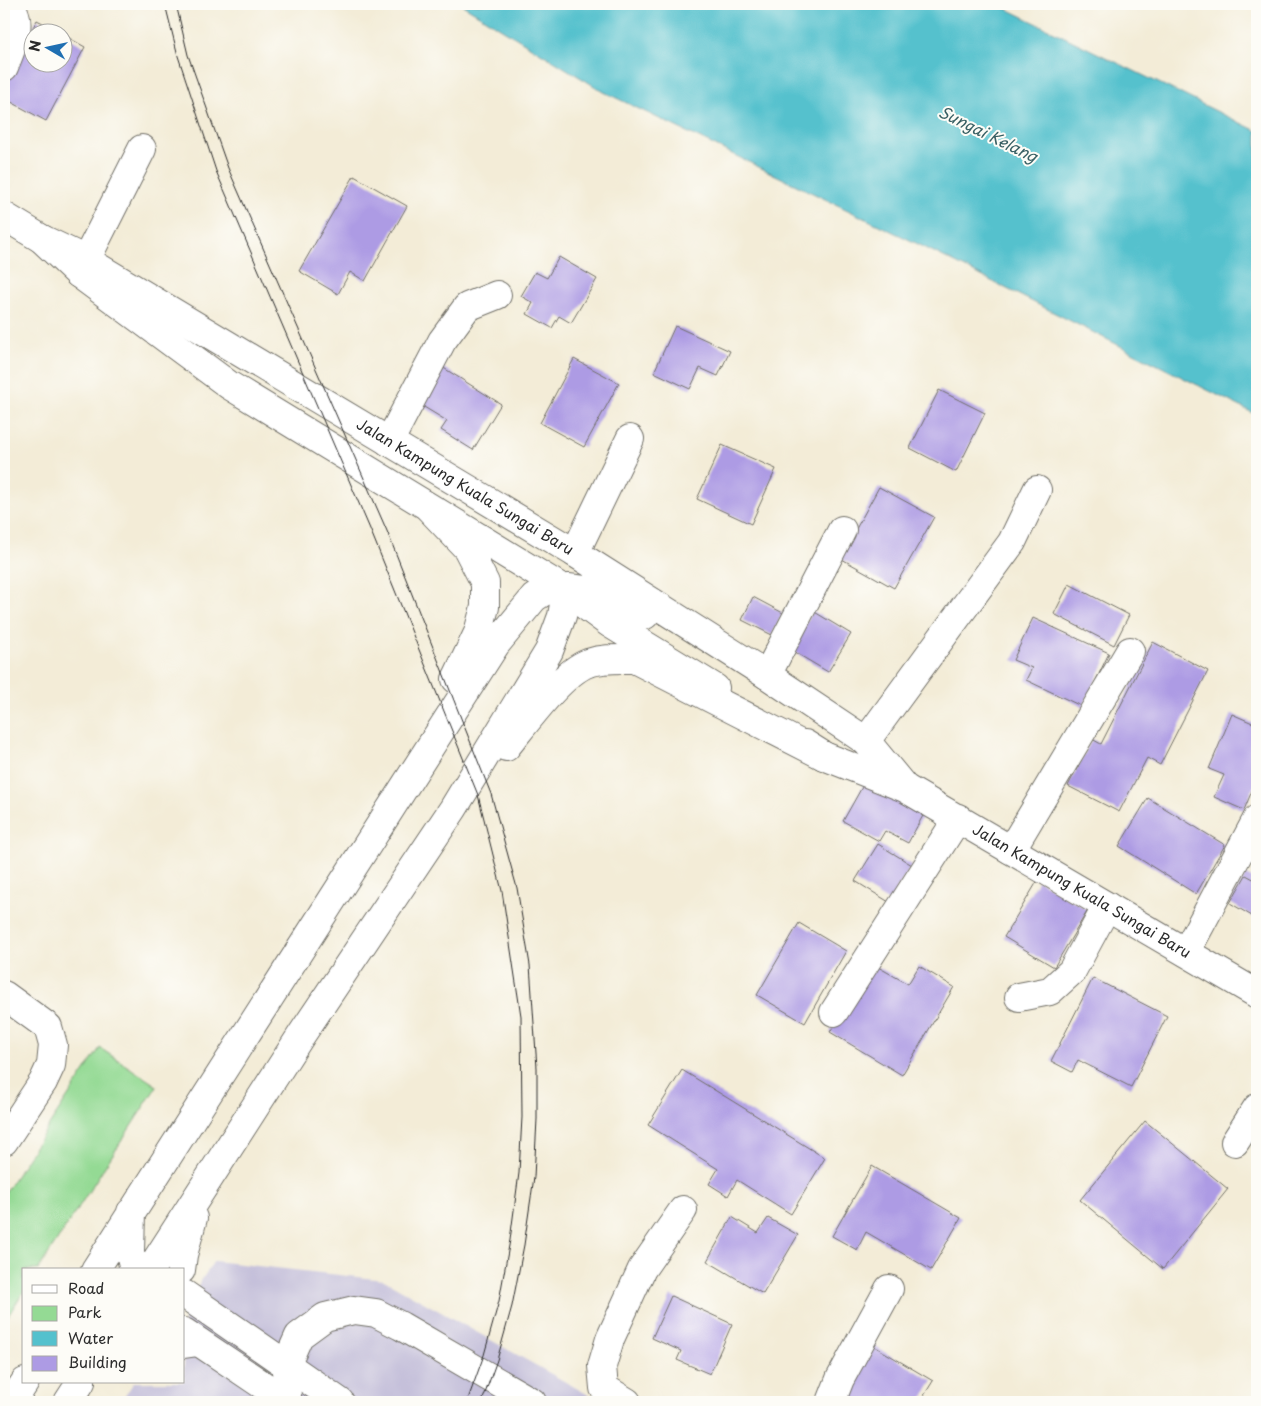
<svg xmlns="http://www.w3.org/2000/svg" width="1261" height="1406" font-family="'Playpen Sans',sans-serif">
  <rect width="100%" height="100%" fill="#fdfcf7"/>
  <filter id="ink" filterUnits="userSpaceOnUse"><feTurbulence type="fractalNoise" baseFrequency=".02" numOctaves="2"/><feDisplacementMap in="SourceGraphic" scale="10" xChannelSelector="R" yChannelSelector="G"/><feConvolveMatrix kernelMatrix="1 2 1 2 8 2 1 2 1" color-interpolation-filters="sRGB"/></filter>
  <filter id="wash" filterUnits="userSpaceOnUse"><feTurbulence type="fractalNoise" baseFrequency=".0096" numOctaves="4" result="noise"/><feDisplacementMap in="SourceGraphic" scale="20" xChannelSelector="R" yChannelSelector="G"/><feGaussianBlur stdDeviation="1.12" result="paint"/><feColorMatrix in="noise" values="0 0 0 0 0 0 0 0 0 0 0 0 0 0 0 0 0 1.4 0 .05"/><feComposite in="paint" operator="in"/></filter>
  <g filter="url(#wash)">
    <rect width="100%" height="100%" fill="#f3ecd7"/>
    <!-- industrial -->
    <path fill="#c5c0da" d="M214 1261 384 1280 601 1402H121L134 1382H184V1307Z"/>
    <!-- green -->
    <path fill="#94da94" stroke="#608260" d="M100 1048 157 1086 38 1270H24V1291L4 1322V1194Z"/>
    <!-- water -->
    <path fill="#54c1cd" stroke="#40767c" d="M461 4H997L1257 131V415L920 245 604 92Z"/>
    <g id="blocks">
      <!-- building -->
      <path fill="#ad9be4" d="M37 20 60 32H32V62H62V34L85 47 46 121 4 98V82Z
        M354 176 407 206 365 281 350 272 338 294 299 271Z
        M559 257 597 279 571 323 559 316 552 328 527 314 533 303 521 296 535 272 547 278Z
        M675 326 730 351 718 376 700 368 690 389 654 372Z
        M574 359 619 383 584 447 540 423Z
        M442 367 501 404 473 450 441 430 447 421 419 404Z
        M939 390 985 413 956 472 910 448Z
        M722 445 776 469 751 524 697 499Z
        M879 487 934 517 894 588 840 558Z
        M1069 584 1129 615 1114 645 1054 614Z
        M753 597 783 613 772 635 742 620Z
        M813 611 851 634 828 672 791 650Z
        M1033 618 1109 653 1083 707 1026 680 1032 668 1013 660Z
        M1153 642 1208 671 1160 765 1147 758 1119 812 1068 786 1092 739 1101 744Z
        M1232 714 1257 725V787L1254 786 1244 810 1214 797 1224 775 1209 769Z
        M866 780 925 812 908 843 885 831 879 841 843 821Z
        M1148 798 1225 845 1196 894 1119 846Z
        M878 844 912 865 889 902 855 881Z
        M1246 875 1257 881V919L1230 903Z
        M1038 880 1088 910 1054 967 1004 937Z
        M799 923 846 951 805 1023 757 995Z
        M871 963 908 984 919 966 954 987 902 1075 830 1032Z
        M1093 978 1167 1016 1131 1087 1078 1060 1072 1072 1051 1061Z
        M682 1070 825 1158 791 1214 737 1180 728 1196 709 1184 718 1169 648 1125Z
        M1145 1121 1228 1189 1163 1269 1080 1200Z
        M872 1166 961 1218 931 1270 866 1232 857 1250 832 1236Z
        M732 1217 758 1233 768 1218 798 1235 763 1294 707 1261Z
        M671 1296 732 1324 710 1374 677 1360 681 1351 652 1338Z
        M874 1346 933 1381 920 1402H841Z"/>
    </g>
  </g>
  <g filter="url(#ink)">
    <use href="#blocks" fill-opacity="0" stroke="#716f67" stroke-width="1"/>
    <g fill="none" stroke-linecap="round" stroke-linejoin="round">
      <defs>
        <g id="minor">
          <path d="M4 67C11 49 26 20 8 4"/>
          <path id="s1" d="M4 216 42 239 86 260 575 553 767 675 866 741 904 787"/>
          <path d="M42 239 79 274 229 385 560 587 609 623 715 688"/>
          <path d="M79 274 142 149"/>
          <path d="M389 442 442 341 467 307 497 295"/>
          <path d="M575 553 630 439"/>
          <path d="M568 588 593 591 625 605 645 615"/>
          <path d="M767 675 842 530"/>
          <path d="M866 741 1012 542 1037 490"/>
          <path id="s2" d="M805 744 824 756 905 788 1257 994"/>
          <path d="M1011 850 1130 651"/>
          <path d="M1186 952 1257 819"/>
          <path d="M4 995 48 1027 53 1045 51 1065 43 1082 4 1141"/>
          <path d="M1019 997 1050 991 1072 971 1107 906"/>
          <path d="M834 1012 958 818"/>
          <path d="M1235 1142 1257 1108"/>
          <path d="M184 1294 340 1402"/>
          <path d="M184 1332 288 1402"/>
          <path d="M287 1402 286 1365 299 1336 325 1317 354 1310 376 1313 401 1326 532 1402"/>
          <path d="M627 1402 604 1388 602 1366 610 1339 642 1269 683 1210"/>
          <path d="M831 1402 840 1379 889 1289"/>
        </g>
        <path id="major" d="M429 508 467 548 485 583V607L478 633 456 679
          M506 747C525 724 561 673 588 663 603 658 618 659 634 659L824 756
          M131 1212 130 1252 134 1270
          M95 1270 496 644 534 598 543 592 560 587 564 604 562 616 549 651 453 809 302 1034 150 1270
          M181 1270 183 1255 193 1218
          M184 1344 198 1342
          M12 1402 25 1382
          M68 1402 81 1382"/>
      </defs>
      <!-- minor casing -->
      <use href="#minor" stroke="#716f67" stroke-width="30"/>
      <!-- major casing -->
      <use href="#major" stroke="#716f67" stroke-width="30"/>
      <!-- minor -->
      <use href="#minor" stroke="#fff" stroke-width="28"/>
      <!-- major -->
      <use href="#major" stroke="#fff" stroke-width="28"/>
      <!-- tram -->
      <path stroke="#2b2b2b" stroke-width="1" d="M165 4 178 56 216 171 370 529 478 795 502 891 521 1016 522 1117 519 1173 510 1240 499 1301 484 1355 467 1402
        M176 4 188 55 228 168 387 531 491 794 517 888 530 965 537 1068V1119L534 1177 524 1245 512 1306 497 1360 482 1402"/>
    </g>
  </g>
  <g text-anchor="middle" stroke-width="4" stroke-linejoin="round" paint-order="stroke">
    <!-- street labels -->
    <g font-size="15" fill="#2b2b2b" stroke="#fdfcf7">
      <text dy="5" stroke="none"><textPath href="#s1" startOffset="535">Jalan Kampung Kuala Sungai Baru</textPath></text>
      <text dy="5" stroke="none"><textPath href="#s2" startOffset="314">Jalan Kampung Kuala Sungai Baru</textPath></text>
    </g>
    <!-- water labels -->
    <g font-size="16" font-style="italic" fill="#396064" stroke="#fdfcf7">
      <text transform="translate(988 134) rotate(26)" y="6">Sungai Kelang</text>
    </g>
  </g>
  <!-- margin -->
  <rect width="1261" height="1406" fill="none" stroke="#fdfcf7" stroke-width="20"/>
  <!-- legend -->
  <rect x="22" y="1268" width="162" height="115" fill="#fdfcf7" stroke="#a9a8a5"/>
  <rect x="32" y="1285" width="25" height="8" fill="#ffffff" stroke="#a9a8a5"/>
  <text x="68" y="1294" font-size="15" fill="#2b2b2b">Road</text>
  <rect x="32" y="1306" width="25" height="15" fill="#94da94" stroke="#a9a8a5"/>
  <text x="68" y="1318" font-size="15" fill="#2b2b2b">Park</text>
  <rect x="32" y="1331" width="25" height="15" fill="#54c1cd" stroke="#a9a8a5"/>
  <text x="68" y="1344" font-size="15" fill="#2b2b2b">Water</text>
  <rect x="32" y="1356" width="25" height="15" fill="#ad9be4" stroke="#a9a8a5"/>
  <text x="68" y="1368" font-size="15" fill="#2b2b2b">Building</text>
  <!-- north arrow -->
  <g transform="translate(48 48) rotate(279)"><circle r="24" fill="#fdfcf7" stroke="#a9a8a5"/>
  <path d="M0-4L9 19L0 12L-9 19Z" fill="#1f6fb2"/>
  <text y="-8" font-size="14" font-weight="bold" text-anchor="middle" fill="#2b2b2b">N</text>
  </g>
</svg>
